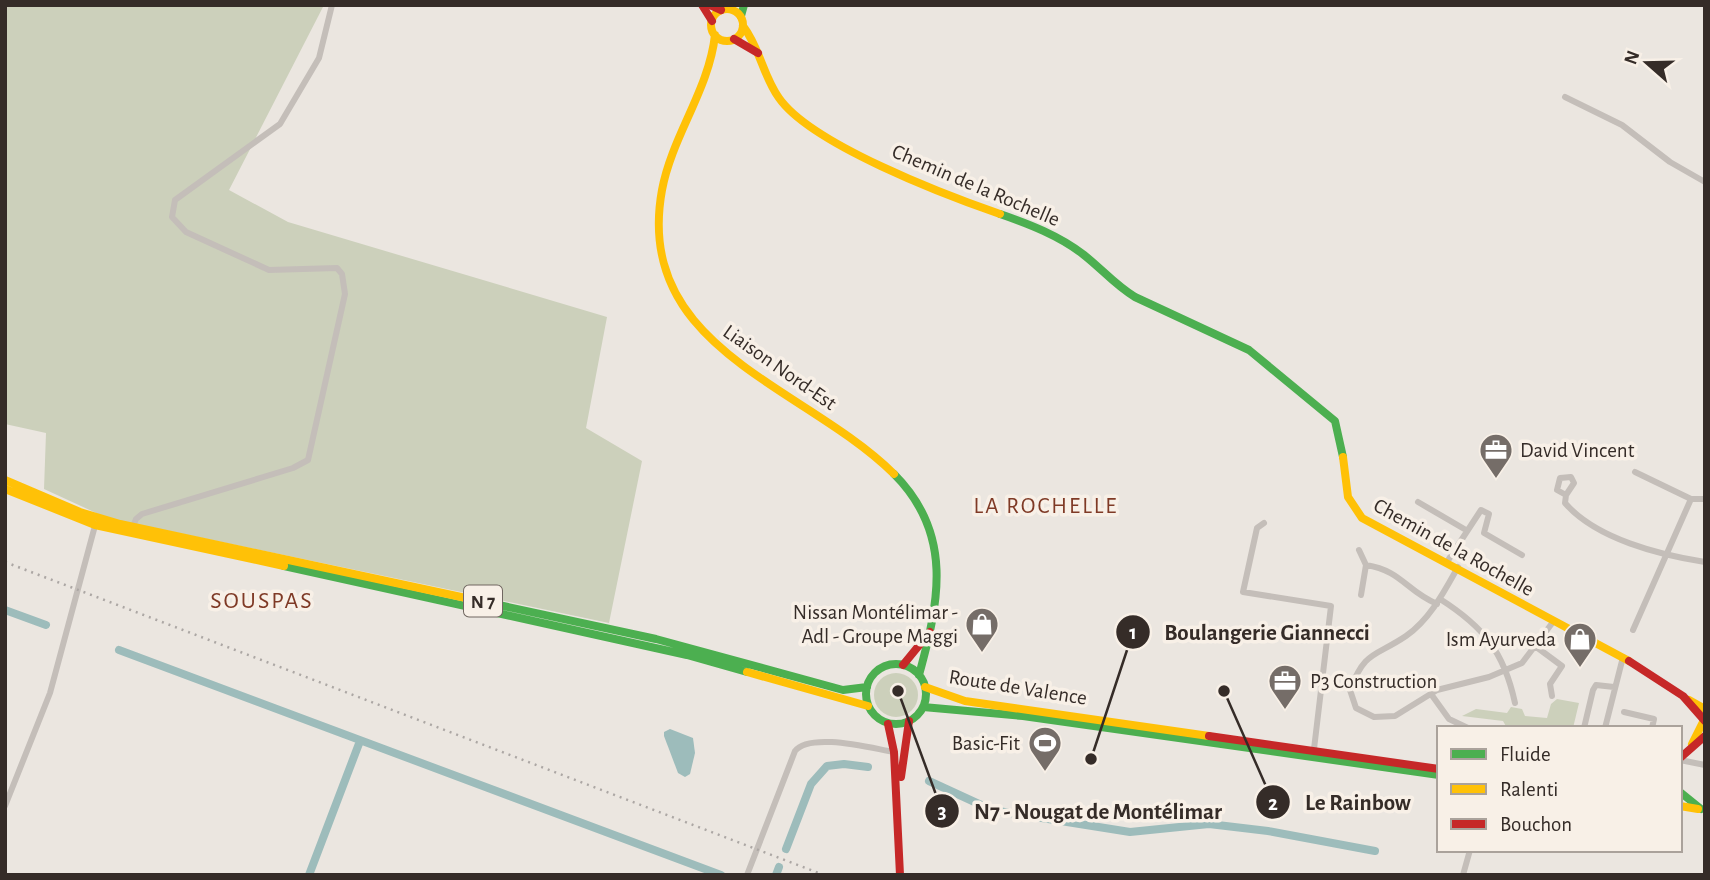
<svg xmlns="http://www.w3.org/2000/svg" width="1710" height="880" font-family="'Alegreya Sans',sans-serif">
  <rect width="100%" height="100%" fill="#ebe6e0"/>
  <!-- green -->
  <path fill="#ccd0bb" d="M5 5H324L229 190 288 222 607 317 586 428 642 461 609 623 107 518 44 489 46 433 5 424Z
    M874 695a22 22 0 1 1 44 0a22 22 0 1 1-44 0Z
    M1557 699 1579 703 1573 728H1507L1503 721 1462 716 1476 709 1507 713 1511 707 1522 709 1525 716 1547 718 1551 704Z"/>
  <!-- water -->
  <path fill="#9dbcbb" d="M670 729 693 738 695 753 690 774 685 777 678 773 664 736V732Z"/>
  <g fill="none" stroke-linecap="round" stroke-linejoin="round">
    <!-- canal -->
    <path stroke="#9dbcbb" stroke-width="8" d="M5 610 46 625
      M119 650 721 875
      M929 781 992 810 1130 832 1209 824 1268 831 1375 851
      M786 849 811 784 827 766 844 764 868 767
      M309 875 360 741
      M776 875 779 867"/>
    <!-- street -->
    <path stroke="#c4beb9" stroke-width="6" d="M1565 97 1622 125 1670 162 1705 182
      M1635 472 1691 499H1705
      M1566 495 1574 483 1571 477 1560 478 1557 490 1566 495 1565 503C1596 539 1660 555 1705 562
      M1418 502 1466 530
      M1264 523 1257 528 1243 592 1331 606 1314 749
      M132 529 136 519 142 514 293 468 308 460 345 294 342 274 337 268 269 270 186 232 172 217 175 200 280 124 319 58 332 5
      M1359 550 1366 565
      M1447 562 1481 510 1489 514 1484 533 1522 555
      M1458 567C1444 592 1430 619 1406 636 1375 657 1365 650 1350 690L1356 708 1374 717 1395 716 1437 690 1489 677 1522 663 1553 622
      M1361 595 1366 565C1402 571 1405 590 1437 604
      M1440 599C1484 627 1504 652 1515 703
      M1633 630 1691 499
      M1535 646 1562 666 1550 684 1552 696
      M1431 694 1449 719 1468 728
      M1624 712 1654 719 1652 728
      M1584 728 1593 690 1596 685 1614 687
      M1605 728 1623 657
      M1680 760 1705 765
      M5 806 50 693 96 522
      M747 875 795 751C810 732 870 748 894 752
      M1463 875 1470 850"/>
    <!-- fast -->
    <path stroke="#4caf50" stroke-width="8" d="M741 16 744 5
      M1000 214C1029 224 1060 236 1084 255 1102 269 1115 285 1135 297L1249 350 1335 421 1343 457
      M894 474C954 534 939 602 919 675
      M284 566 687 655 747 672
      M494 604 656 639 843 690 867 687
      M866 694a30 30 0 1 1 60 0a30 30 0 1 1-60 0Z
      M923 707 1023 716 1439 775
      M1680 792 1701 809"/>
    <!-- slow -->
    <path stroke="#ffc107" stroke-width="8" d="M711 25a16 16 0 1 1 32 0a16 16 0 1 1-32 0Z
      M743 26C760 48 763 76 779 98 811 144 945 195 1000 214
      M715 35C709 90 672 136 662 190 633 349 804 385 894 474
      M1343 457 1348 497 1362 518 1629 661
      M5 480 80 512 120 524 494 604
      M5 489 95 525 284 566
      M747 672 868 706
      M925 687 965 701 1209 736
      M1689 700 1705 709
      M1692 744 1705 718
      M1680 806 1698 809"/>
    <!-- jam -->
    <path stroke="#c62828" stroke-width="8" d="M702 5 712 21
      M710 5 721 10
      M734 39 758 53
      M1629 661 1683 696 1705 721
      M903 665 930 632
      M888 724 894 752 900 875
      M1209 736 1439 769
      M1680 758 1705 736
      M901 777 909 721"/>
    <!-- rail -->
    <path stroke="#aca7a4" stroke-width="2.5" stroke-dasharray="2 5" stroke-linecap="butt" d="M5 562 824 875"/>
  </g>
  <!-- icons -->
  <defs>
    <symbol id="office-pin" viewBox="-11 -11 22 30"><path d="M0 17L-7.5 6A9.5 9.5 0 1 1 7.5 6Z" fill="#756d68" stroke="#f8f0e7"/><path d="M-6-3h4V-5.5h4V-3h4V5H-6ZM-1-4.5V-3h2v-1.5ZM-6 0V1H6V0Z" fill="#fff"/></symbol>
    <symbol id="shop-pin" viewBox="-11 -11 22 30"><path d="M0 17L-7.5 6A9.5 9.5 0 1 1 7.5 6Z" fill="#756d68" stroke="#f8f0e7"/><path d="M-5-2.5h2.3a2.7 3.5 0 0 1 5.4 0H5L5.5 6h-11ZM-1.5-2.5h3a1.5 2.3 0 0 0-3 0Z" fill="#fff"/></symbol>
    <symbol id="stadium-pin" viewBox="-11 -11 22 30"><path d="M0 17L-7.5 6A9.5 9.5 0 1 1 7.5 6Z" fill="#756d68" stroke="#f8f0e7"/><path d="M0-5a6.5 5 0 1 0 0 10a6.5 5 0 1 0 0-10ZM-3.5-1.8h7v3.6h-7Z" fill="#fff"/></symbol>
  </defs>
  <g fill-rule="evenodd">
    <use href="#office-pin" x="1477" y="431" width="38" height="52"/>
    <use href="#shop-pin" x="963" y="605" width="38" height="52"/>
    <use href="#shop-pin" x="1561" y="620" width="38" height="52"/>
    <use href="#office-pin" x="1266" y="662" width="38" height="52"/>
    <use href="#stadium-pin" x="1026" y="724" width="38" height="52"/>
  </g>
  <g text-anchor="middle" stroke-width="7" stroke-linejoin="round" paint-order="stroke">
    <!-- shield labels -->
    <rect fill="#f8f0e7" stroke="#706761" stroke-width="2" x="464" y="585.5" width="38" height="31" rx="5"/>
    <g font-size="19" font-weight="bold" fill="#352c28">
      <text x="483" y="608">N 7</text>
    </g>
    <!-- street labels -->
    <g font-size="21" fill="#352c28" stroke="#f8f0e7">
      <text transform="translate(976 185) rotate(23)" y="7">Chemin de la Rochelle</text>
      <text transform="translate(780 367) rotate(35)" y="7">Liaison Nord-Est</text>
      <text transform="translate(1454 547) rotate(29)" y="7">Chemin de la Rochelle</text>
      <text transform="translate(1018 687) rotate(9)" y="7">Route de Valence</text>
    </g>
    <!-- poi labels -->
    <g font-size="21" fill="#352c28" stroke="#f8f0e7" text-anchor="end">
      <text x="1520" y="457" text-anchor="start">David Vincent</text>
      <text x="958" y="619">Nissan Montélimar -<tspan x="958" dy="24">Adl - Groupe Maggi</tspan></text>
      <text x="1556" y="646">Ism Ayurveda</text>
      <text x="1310" y="688" text-anchor="start">P3 Construction</text>
      <text x="1020" y="750">Basic-Fit</text>
    </g>
    <!-- neighbourhood labels -->
    <g font-size="23" letter-spacing="2" fill="#7f3a26" stroke="#f8f0e7">
      <text x="1046" y="513">LA ROCHELLE</text>
    </g>
    <!-- quarter labels -->
    <g font-size="24" letter-spacing="2" fill="#7f3a26" stroke="#f8f0e7">
      <text x="262" y="608">SOUSPAS</text>
    </g>
  </g>
  <!-- callouts -->
  <path fill="none" stroke="#352c28" stroke-width="2.5" d="M1091 759L1133 632M1224 691L1273 802M898 691L942 811"/>
  <g fill="#352c28" stroke="#f8f0e7" stroke-width="2.5">
    <circle cx="1091" cy="759" r="7"/>
    <circle cx="1224" cy="691" r="7"/>
    <circle cx="898" cy="691" r="7"/>
    <circle cx="1133" cy="632" r="18"/>
    <circle cx="1273" cy="802" r="18"/>
    <circle cx="942" cy="811" r="18"/>
  </g>
  <g font-size="21" text-anchor="middle" font-weight="bold" fill="#fff">
    <text x="1133" y="639">1</text>
    <text x="1273" y="810">2</text>
    <text x="942" y="818">3</text>
  </g>
  <g font-size="23" text-anchor="middle" font-weight="bold" fill="#352c28" stroke="#f8f0e7" stroke-width="7" stroke-linejoin="round" paint-order="stroke">
    <text x="1267" y="640">Boulangerie Giannecci</text>
    <text x="1358" y="810">Le Rainbow</text>
    <text x="1098" y="819">N7 - Nougat de Montélimar</text>
  </g>
  <!-- border -->
  <rect width="1710" height="880" fill="none" stroke="#352c28" stroke-width="14"/>
  <!-- legend -->
  <rect x="1437" y="726" width="245" height="126" fill="#f8f0e7" stroke="#aaa29b" stroke-width="2"/>
  <rect x="1451" y="749" width="35" height="10" fill="#4caf50" stroke="#aaa29b" stroke-width="2"/>
  <text x="1500" y="761" font-size="21" fill="#352c28">Fluide</text>
  <rect x="1451" y="784" width="35" height="10" fill="#ffc107" stroke="#aaa29b" stroke-width="2"/>
  <text x="1500" y="796" font-size="21" fill="#352c28">Ralenti</text>
  <rect x="1451" y="819" width="35" height="10" fill="#c62828" stroke="#aaa29b" stroke-width="2"/>
  <text x="1500" y="831" font-size="21" fill="#352c28">Bouchon</text>
  <!-- north arrow -->
  <g transform="translate(1647 63) rotate(290)" stroke="#f8f0e7" stroke-width="5" paint-order="stroke">
  <path d="M0-5L12 26L0 18L-12 26Z" fill="#352c28"/>
  <text y="-10" font-size="19" font-weight="bold" text-anchor="middle" fill="#352c28">N</text>
  </g>
</svg>
